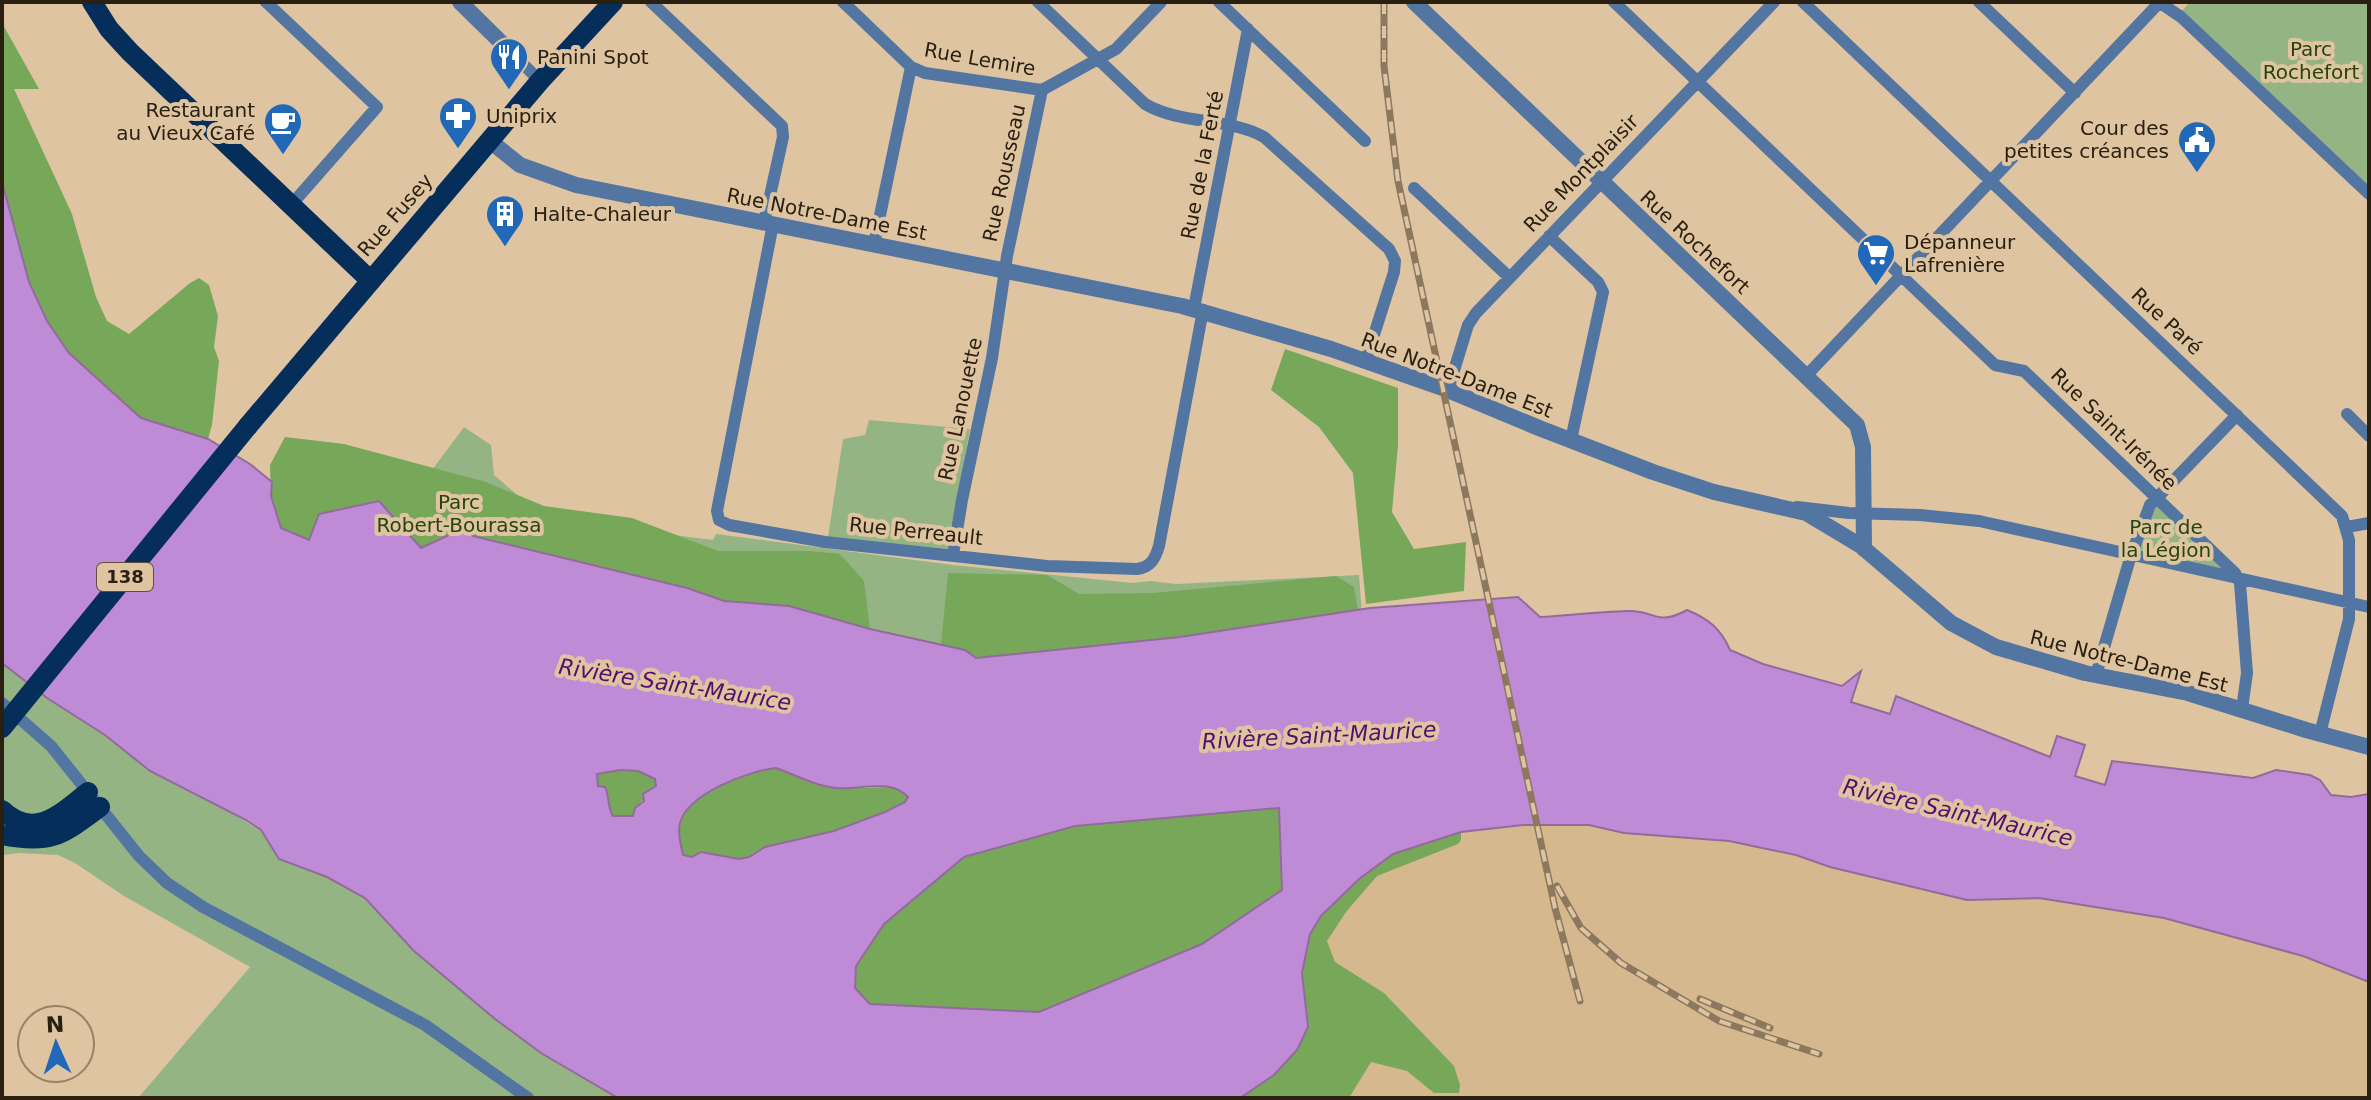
<svg xmlns="http://www.w3.org/2000/svg" width="2371" height="1100" font-family="'DejaVu Sans',sans-serif">
  <rect width="100%" height="100%" fill="#dfc4a1"/>
  <!-- built -->
  <path fill="#d6b88e" d="M1523 825H1589L1624 833 1729 841 1796 855 1830 867 1967 900 2039 898 2164 918 2303 956 2369 982V1098H1240L1302 973 1359 879 1461 832Z"/>
  <!-- green -->
  <path fill="#95b484" d="M2190 2H2369V193L2178 15Z
    M869 420 970 429 948 556 828 537 843 439 865 435Z
    M464 427 491 445 494 475 535 510 610 527 713 540 716 534 953 565 1133 583 1150 581 1176 584 1359 575 1362 616 977 665 718 606 432 470Z
    M2153 501 2235 573 2131 555Z
    M2 663 47 698 261 831 279 859 327 877 365 898 414 951 495 1019 541 1053 618 1098H138L250 967 124 896 75 863 58 855 19 853 2 855Z"/>
  <!-- forest -->
  <path fill="#77a85a" d="M2 23 39 89H14L72 214 96 297 107 321 129 334 190 283 199 278 209 285 218 316 214 347 219 361 212 425 208 439 141 418 69 353 47 321 29 282 2 182Z
    M1285 349 1398 388V445L1392 512 1414 549 1466 542 1464 591 1366 604 1353 473 1319 427 1271 390Z
    M285 437 344 444 486 482 544 506 632 518 718 551H809L840 554 864 581 870 629 789 606 724 601 687 588 473 536 462 529 421 548 309 541 281 528 271 496 270 465Z
    M948 573 1047 575 1079 594 1152 593 1336 576 1354 587 1358 610 1180 637 976 658 965 650 941 644Z
    M776 768C788 772 808 783 817 784 831 787 848 788 862 788 880 788 895 783 909 797L905 802 885 812 834 831 765 847 749 857 739 859 701 852 692 857 683 855C681 845 677 833 680 823 688 793 749 771 776 768Z
    M620 770 638 771 655 779 656 787 635 808 633 816H613L609 810 608 792C600 787 595 784 597 774Z
    M1279 808 1282 890 1202 944 1039 1012 870 1004 855 988 856 967 884 924 964 857 1075 826Z
    M1461 832V840L1458 844 1377 876 1346 912 1327 941 1335 962 1384 993 1454 1066 1460 1085 1459 1093H1434L1407 1071 1371 1062 1349 1098H1240L1274 1075 1297 1050 1308 1027 1302 973 1310 934 1321 916 1359 879 1393 854Z"/>
  <!-- water -->
  <path fill="#bf8bd6" stroke="#926b9b" stroke-width="2" fill-rule="evenodd" d="M2 182 29 282 47 321 69 353 141 418 208 439 250 464 272 482 271 496 281 528 309 540 319 514 379 501 421 548 462 529 473 536 687 588 724 601 789 606 870 629 965 650 976 658 1180 637 1370 608 1518 597 1540 617C1570 615 1599 612 1628 611 1656 610 1656 627 1687 610 1709 619 1721 629 1730 650L1763 664 1842 686 1861 671 1851 702 1890 714 1896 696 2050 757 2057 736 2085 745 2075 776 2105 785 2112 761 2253 778 2276 770 2310 775 2320 780 2331 795 2351 797 2369 794V982L2303 956 2164 918 2039 898 1967 900 1830 867 1796 855 1729 841 1624 833 1589 825H1523L1461 832 1393 854 1359 879 1321 916 1310 934 1302 973 1308 1027 1297 1050 1274 1075 1240 1098H618L541 1053 495 1019 414 951 365 898 327 877 279 859 261 830 246 820 150 771 105 735 47 698 2 663ZM776 768C796 775 815 786 836 788 859 790 891 778 908 797L905 802 885 812 834 831 765 847 749 857 739 859 701 852 692 857 683 855C681 845 677 833 680 823 688 793 749 771 776 768ZM620 770 638 771 655 779 656 786 643 794 644 801 635 808 633 816H613C607 807 610 797 605 787L598 786 597 774ZM1279 808 1282 890 1202 944 1039 1012 870 1004 855 988 856 966 884 924 964 857 1075 826Z"/>
  <g fill="none" stroke-linecap="round" stroke-linejoin="round">
    <!-- minor -->
    <path stroke="#5275a1" stroke-width="12" d="M266 2 377 107 292 204
      M651 2 782 126 783 137 764 223
      M843 2 911 67 874 244
      M1038 2 1145 104C1181 125 1228 117 1264 137L1389 249 1395 261 1394 272 1366 360
      M1219 2 1365 141
      M1614 2 1995 365 2024 371 2235 573 2240 583 2247 673 2242 709
      M1803 2 2342 516 2349 540V619L2320 734
      M1979 2 2075 93
      M2159 2 2181 17 2369 194
      M515 56 540 81
      M911 67 925 73 1042 90
      M1414 188 1509 277
      M773 224 717 511 719 520 729 525 825 542 1047 566 1137 569C1151 567 1155 559 1159 546L1203 310
      M1549 236 1598 282 1603 292 1571 440
      M1194 308 1248 29
      M1807 375 2160 2
      M1448 390 1468 325 1476 313 1774 2
      M2347 414 2369 436
      M1797 507 1849 513 1920 515 1979 521 2369 607
      M2347 527 2369 523
      M953 555 962 500 992 358 1007 256 1042 90 1116 49 1161 2
      M2096 675 2131 555 2150 505 2237 415
      M2 703 51 746 139 856 167 883 203 907 425 1025 528 1098"/>
    <!-- tertiary -->
    <path stroke="#5275a1" stroke-width="16" d="M460 2 515 56
      M1414 2 1857 425 1863 447 1864 549
      M490 141 520 165 576 185 1182 306 1331 349 1448 390 1539 428 1653 472 1714 492 1806 513 1861 546 1951 623 1996 647 2085 673 2188 693 2306 730 2369 747"/>
    <!-- primary -->
    <path stroke="#062e5b" stroke-width="20" d="M92 2 109 29 130 52 371 281
      M248 426 540 81 613 2
      M2 810C34 841 62 813 88 792
      M2 835C51 845 62 835 100 807"/>
    <defs>
      <path id="rail" d="M1384 2V66L1398 181 1555 908 1580 1001
        M1557 886 1581 928 1621 963 1719 1021 1819 1054
        M1700 999 1770 1028"/>
    </defs>
    <!-- rail casing -->
    <use href="#rail" stroke="#8c785f" stroke-width="7"/>
    <!-- rail -->
    <use href="#rail" stroke="#dfc4a1" stroke-width="4" stroke-dasharray="12" stroke-linecap="butt"/>
    <!-- primary-bridge -->
    <path stroke="#062e5b" stroke-width="20" d="M2 728 248 426"/>
  </g>
  <!-- icons -->
  <defs>
    <symbol id="restaurant-pin" viewBox="-11 -11 22 30"><path d="M0 17L-7.5 6A9.5 9.5 0 1 1 7.5 6Z" fill="#2268b8" stroke="#dfc4a1"/><path d="M-5-6h1v4h1v-4h1v4h1v-4h1v5L-1.5 .5V6h-2V.5L-5-1ZM5-6V6H3V1.5H1.5Q1.5-4 5-6Z" fill="#fff"/></symbol>
    <symbol id="pharmacy-pin" viewBox="-11 -11 22 30"><path d="M0 17L-7.5 6A9.5 9.5 0 1 1 7.5 6Z" fill="#2268b8" stroke="#dfc4a1"/><path d="M-2-6h4v4h4v4h-4v4h-4v-4h-4v-4h4Z" fill="#fff"/></symbol>
    <symbol id="cafe-pin" viewBox="-11 -11 22 30"><path d="M0 17L-7.5 6A9.5 9.5 0 1 1 7.5 6Z" fill="#2268b8" stroke="#dfc4a1"/><path d="M-5.5-4.5H6V0H3Q3 3.5 0 3.5H-2.5Q-5.5 3.5-5.5 0ZM3-3.2v2h1.7v-2ZM-6 4.5H4V6H-6Z" fill="#fff"/></symbol>
    <symbol id="civic-pin" viewBox="-11 -11 22 30"><path d="M0 17L-7.5 6A9.5 9.5 0 1 1 7.5 6Z" fill="#2268b8" stroke="#dfc4a1"/><path d="M-.6-6.5H3V-4.5H.6V-3L4-1V1h2V6H-6V1h2V-1L-.6-3ZM-1.2 2.5V6h2.4V2.5Z" fill="#fff"/></symbol>
    <symbol id="building-pin" viewBox="-11 -11 22 30"><path d="M0 17L-7.5 6A9.5 9.5 0 1 1 7.5 6Z" fill="#2268b8" stroke="#dfc4a1"/><path d="M-4-6H4V6H1V3H-1V6H-4ZM-2.5-4.3h1.7v1.8h-1.7ZM.8-4.3h1.7v1.8H.8ZM-2.5-1h1.7V.8h-1.7ZM.8-1h1.7V.8H.8Z" fill="#fff"/></symbol>
    <symbol id="supermarket-pin" viewBox="-11 -11 22 30"><path d="M0 17L-7.5 6A9.5 9.5 0 1 1 7.5 6Z" fill="#2268b8" stroke="#dfc4a1"/><path d="M-6-5.5h2.5l.6 2H6L4.5 2H-2.5L-4.4-4H-6ZM-1.5 3.2a1.3 1.3 0 1 0 .1 0ZM3 3.2a1.3 1.3 0 1 0 .1 0Z" fill="#fff"/></symbol>
  </defs>
  <g fill-rule="evenodd">
    <use href="#restaurant-pin" x="487" y="35" width="44" height="60"/>
    <use href="#pharmacy-pin" x="436" y="94" width="44" height="60"/>
    <use href="#cafe-pin" x="261" y="100" width="44" height="60"/>
    <use href="#civic-pin" x="2175" y="118" width="44" height="60"/>
    <use href="#building-pin" x="483" y="192" width="44" height="60"/>
    <use href="#supermarket-pin" x="1854" y="231" width="44" height="60"/>
  </g>
  <g text-anchor="middle" stroke-width="8" stroke-linejoin="round" paint-order="stroke">
    <!-- shield labels -->
    <rect fill="#dfc4a1" stroke="#60513d" stroke-width="2" x="97" y="563" width="56" height="28" rx="6"/>
    <g font-size="18" font-weight="bold" fill="#2a2012">
      <text x="125" y="583">138</text>
    </g>
    <!-- park labels -->
    <g font-size="20" fill="#25450e" stroke="#dfc4a1">
      <text x="2311" y="56">Parc<tspan x="2311" dy="23">Rochefort</tspan></text>
      <text x="459" y="509">Parc<tspan x="459" dy="23">Robert-Bourassa</tspan></text>
      <text x="2166" y="534">Parc de<tspan x="2166" dy="23">la Légion</tspan></text>
    </g>
    <!-- poi labels -->
    <g font-size="20" fill="#2a2012" stroke="#dfc4a1" text-anchor="start">
      <text x="537" y="64">Panini Spot</text>
      <text x="255" y="117" text-anchor="end">Restaurant<tspan x="255" dy="23">au Vieux Café</tspan></text>
      <text x="486" y="123">Uniprix</text>
      <text x="2169" y="135" text-anchor="end">Cour des<tspan x="2169" dy="23">petites créances</tspan></text>
      <text x="533" y="221">Halte-Chaleur</text>
      <text x="1904" y="249">Dépanneur<tspan x="1904" dy="23">Lafrenière</tspan></text>
    </g>
    <!-- street labels -->
    <g font-size="20" fill="#2a2012" stroke="#dfc4a1">
      <text transform="translate(980 59) rotate(10)" y="7">Rue Lemire</text>
      <text transform="translate(1202 165) rotate(-79)" y="7">Rue de la Ferté</text>
      <text transform="translate(1004 173) rotate(-78)" y="7">Rue Rousseau</text>
      <text transform="translate(1581 173) rotate(-46)" y="7">Rue Montplaisir</text>
      <text transform="translate(827 214) rotate(11)" y="7">Rue Notre-Dame Est</text>
      <text transform="translate(395 215) rotate(-49)" y="7">Rue Fusey</text>
      <text transform="translate(1695 242) rotate(43)" y="7">Rue Rochefort</text>
      <text transform="translate(2167 321) rotate(43)" y="7">Rue Paré</text>
      <text transform="translate(1457 375) rotate(21)" y="7">Rue Notre-Dame Est</text>
      <text transform="translate(960 409) rotate(-78)" y="7">Rue Lanouette</text>
      <text transform="translate(2114 429) rotate(44)" y="7">Rue Saint-Irénée</text>
      <text transform="translate(916 531) rotate(6)" y="7">Rue Perreault</text>
      <text transform="translate(2129 661) rotate(14)" y="7">Rue Notre-Dame Est</text>
    </g>
    <!-- water labels -->
    <g font-size="22" font-style="italic" fill="#530f6b" stroke="#dfc4a1">
      <text transform="translate(675 684) rotate(9)" y="8">Rivière Saint-Maurice</text>
      <text transform="translate(1319 735) rotate(-3)" y="8">Rivière Saint-Maurice</text>
      <text transform="translate(1958 812) rotate(13)" y="8">Rivière Saint-Maurice</text>
    </g>
  </g>
  <!-- border -->
  <rect width="2371" height="1100" fill="none" stroke="#2a2012" stroke-width="8"/>
  <!-- north arrow -->
  <g transform="translate(56 1044) rotate(357)"><circle r="38" fill="#dfc4a1" stroke="#978268" stroke-width="2"/>
  <path d="M0-6L14 30L0 20L-14 30Z" fill="#2268b8"/>
  <text y="-12" font-size="22" font-weight="bold" text-anchor="middle" fill="#2a2012">N</text>
  </g>
</svg>
